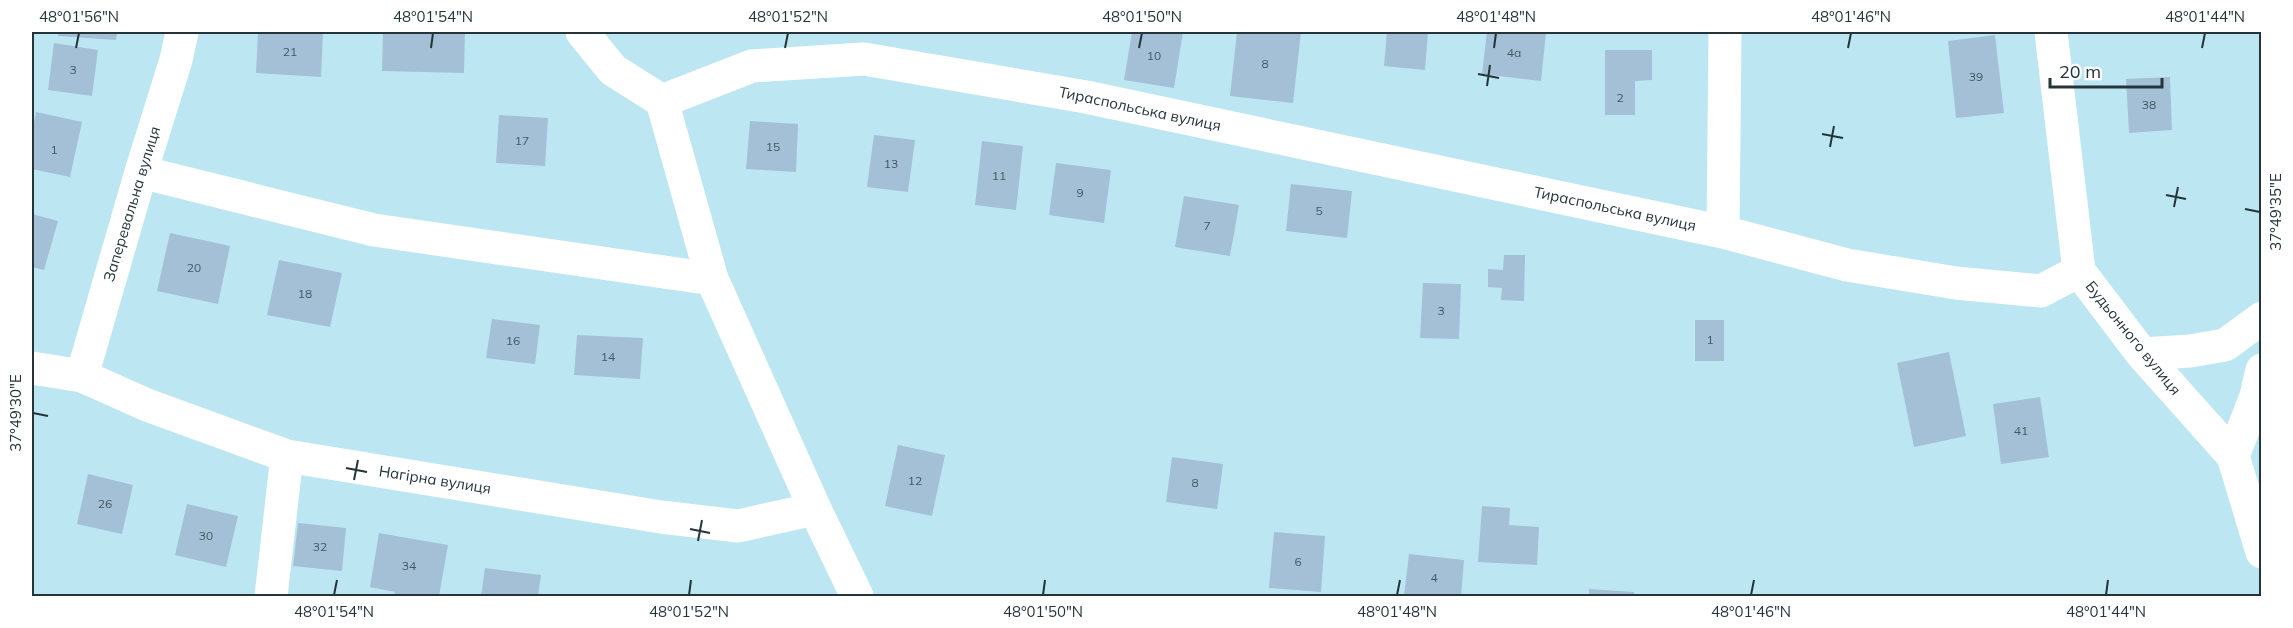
<svg xmlns="http://www.w3.org/2000/svg" width="2293" height="628" font-family="Mulish,sans-serif">
<style>
.building{fill:#a3c0d7}
.lines{fill:none;stroke-linecap:round;stroke-linejoin:round}
.minor{stroke:#fff;stroke-width:33}
.ticks{fill:none;stroke:#243439;stroke-width:2}
.labels{text-anchor:middle;stroke-width:4.5;stroke-linejoin:round;paint-order:stroke}
.number-label{font-size:12px;fill:#445760}
.street-label{font-size:15px;fill:#243439;stroke:#fff}
.neatline{fill:none;stroke:#243439;stroke-width:2}
.ticks-label{font-size:15px;text-anchor:middle;fill:#243439}
</style>
<rect width="100%" height="100%" fill="#bde6f3"/>
<!-- building -->
<path class="building" d="M59,32H117L116,40L58,36Z
M258,32H323L321,77L256,73Z
M383,32H465L464,73L382,71Z
M1132,32H1183L1174,88L1124,80Z
M1237,32H1301L1293,103L1230,96Z
M1387,32H1428L1425,70L1384,66Z
M1487,32H1546L1541,81L1482,74Z
M1995,35L2004,113L1956,118L1948,41Z
M54,43L98,50L92,96L48,90Z
M1605,50H1652V80L1635,81V115H1605Z
M2170,77L2172,130L2129,133L2126,79Z
M36,112L82,122L70,177L32,169V132Z
M499,115L548,118L545,166L496,163Z
M750,121L798,124L796,172L746,169Z
M874,135L915,140L908,192L867,187Z
M982,141L1023,146L1016,210L975,205Z
M1056,163L1111,170L1104,223L1049,215Z
M1291,184L1352,191L1347,238L1286,231Z
M1184,196L1239,205L1230,256L1175,247Z
M32,214L58,221L44,270L32,267Z
M170,233L230,246L218,304L157,291Z
M1504,255H1525L1524,301L1501,300L1502,288L1488,287V269L1503,270Z
M279,260L342,273L330,327L267,315Z
M1423,283L1461,284L1459,339L1420,338Z
M492,319L540,325L535,364L486,358Z
M1695,320H1724V361H1695Z
M577,335L643,338L640,379L574,375Z
M1949,352L1966,436L1914,447L1897,363Z
M2040,397L2049,457L2001,464L1993,404Z
M898,445L945,455L932,516L885,506Z
M1172,457L1223,464L1217,509L1166,502Z
M88,474L133,485L122,534L77,524Z
M187,504L238,516L226,567L175,555Z
M1482,506L1510,508L1509,525L1539,527L1537,565L1478,562Z
M298,523L346,528L342,571L293,566Z
M1274,532L1325,536L1321,592L1269,588Z
M379,533L448,545L439,596H394L395,592L370,587Z
M1409,554L1464,560L1461,596H1404Z
M485,568L541,575L538,596H481Z
M1589,589L1634,592V596H1589Z"/>
<g class="lines">
<!-- minor -->
<path class="minor" d="M582,32L613,70L662,101L752,66L864,59L1086,97L1723,232L1847,265L1956,283L2041,291L2079,271
M2051,32L2079,271L2142,354L2233,456L2262,552
M662,101L712,279L815,509L857,596
M141,172L374,230L712,279
M1723,232L1725,32
M2142,354L2190,351L2225,345L2262,318
M32,368L82,376L147,405L287,456L661,517L738,526L815,509
M82,376L141,172L176,60L182,32
M2233,456L2256,396L2262,370
M271,596L287,456"/>
</g>
<!-- ticks -->
<path class="ticks" d="M76,48L79,33M431,48L433,33M785,48L788,33M1139,48L1142,33M1494,48L1496,33M1848,48L1851,33M2202,48L2205,33M1478,74L1499,78M1487,86L1490,65M1822,134L1843,138M1830,147L1834,126M2166,195L2186,199M2174,207L2178,187M2245,209L2260,212M33,413L48,416M346,468L367,472M354,480L358,460M690,529L710,533M698,541L702,520M334,595L337,580M689,595L691,580M1043,595L1045,580M1397,595L1400,580M1751,595L1754,580M2106,595L2108,580"/>
<g class="labels">
<!-- number labels -->
<g class="number-label">
<text x="290" y="56">21</text>
<text x="1514" y="57">4а</text>
<text x="1154" y="60">10</text>
<text x="1265" y="68">8</text>
<text x="73" y="74">3</text>
<text x="1976" y="81">39</text>
<text x="1620" y="102">2</text>
<text x="2149" y="109">38</text>
<text x="522" y="145">17</text>
<text x="773" y="151">15</text>
<text x="54" y="154">1</text>
<text x="891" y="168">13</text>
<text x="999" y="180">11</text>
<text x="1080" y="197">9</text>
<text x="1319" y="215">5</text>
<text x="1207" y="230">7</text>
<text x="194" y="272">20</text>
<text x="305" y="298">18</text>
<text x="1441" y="315">3</text>
<text x="1710" y="344">1</text>
<text x="513" y="345">16</text>
<text x="608" y="361">14</text>
<text x="2021" y="435">41</text>
<text x="915" y="485">12</text>
<text x="1195" y="487">8</text>
<text x="105" y="508">26</text>
<text x="206" y="540">30</text>
<text x="320" y="551">32</text>
<text x="1298" y="566">6</text>
<text x="409" y="570">34</text>
<text x="1434" y="582">4</text>
</g>
<!-- street labels -->
<g class="street-label">
<text transform="translate(1140 109) rotate(12)" y="5">Тираспольська вулиця</text>
<text transform="translate(132 204) rotate(-73)" y="5">Заперевальна вулиця</text>
<text transform="translate(1615 209) rotate(12)" y="5">Тираспольська вулиця</text>
<text transform="translate(2133 338) rotate(51)" y="5">Будьонного вулиця</text>
<text transform="translate(435 480) rotate(9)" y="5">Нагірна вулиця</text>
</g>
</g>
<!-- border -->
<rect width="2293" height="628" fill="none" stroke="#ffffff" stroke-width="66"/>
<!-- scale -->
<path d="M2050 78v9h112v-9" fill="none" stroke="#243439" stroke-width="3"/>
<text x="2059" y="78" font-size="18" fill="#243439" stroke="#ffffff" stroke-width="4.5" paint-order="stroke">20 m</text>
<rect x="33" y="33" width="2227" height="562" class="neatline"/>
<g class="ticks-label">
<text x="79" y="22">48°01'56"N</text>
<text x="433" y="22">48°01'54"N</text>
<text x="788" y="22">48°01'52"N</text>
<text x="1142" y="22">48°01'50"N</text>
<text x="1496" y="22">48°01'48"N</text>
<text x="1851" y="22">48°01'46"N</text>
<text x="2205" y="22">48°01'44"N</text>
<text transform="translate(2276 212) rotate(-90)" y="5">37°49'35"E</text>
<text transform="translate(16 413) rotate(-90)" y="5">37°49'30"E</text>
<text x="334" y="617">48°01'54"N</text>
<text x="689" y="617">48°01'52"N</text>
<text x="1043" y="617">48°01'50"N</text>
<text x="1397" y="617">48°01'48"N</text>
<text x="1751" y="617">48°01'46"N</text>
<text x="2106" y="617">48°01'44"N</text>
</g>
</svg>
